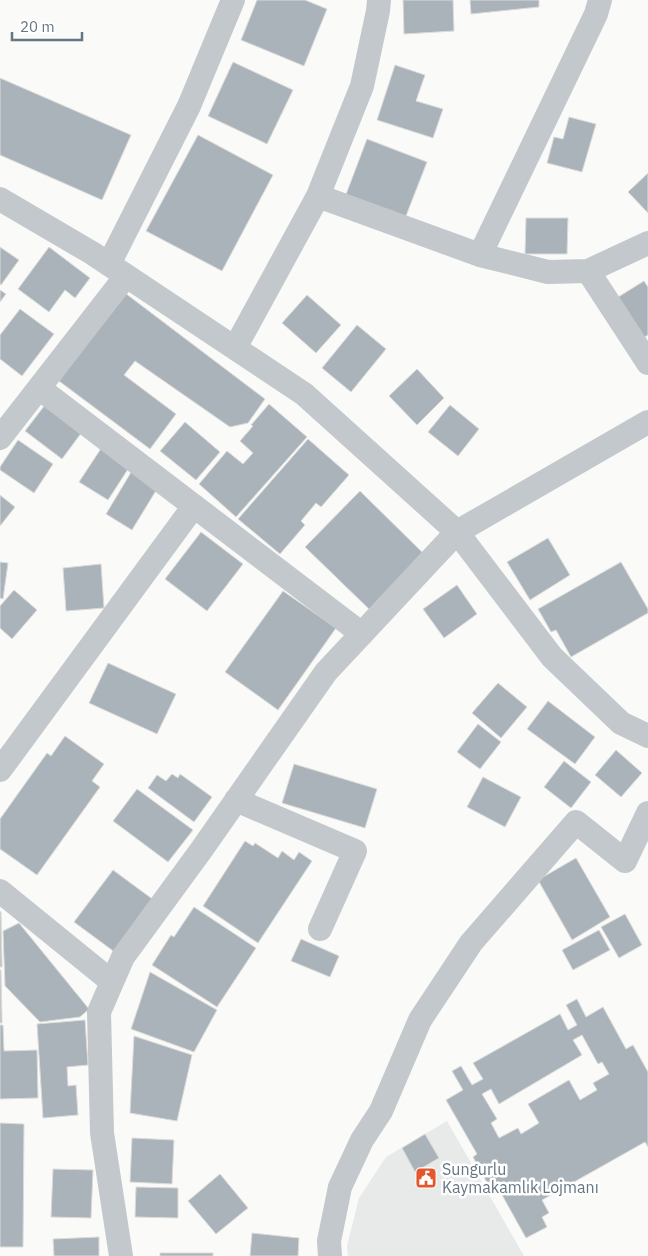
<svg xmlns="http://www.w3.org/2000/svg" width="648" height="1256" font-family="'IBM Plex Sans',sans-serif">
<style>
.built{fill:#e8e9e9}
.building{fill:#aab3b9;stroke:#dcdcda;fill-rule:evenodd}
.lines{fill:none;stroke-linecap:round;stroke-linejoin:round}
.minor{stroke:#c3c8cc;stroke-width:24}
.labels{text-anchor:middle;stroke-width:5;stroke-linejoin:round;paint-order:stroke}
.poi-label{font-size:16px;fill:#657683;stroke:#fff;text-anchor:start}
</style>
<rect width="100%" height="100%" fill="#fafaf8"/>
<!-- built -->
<path class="built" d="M447,1121L524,1256H348L347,1246L359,1198L386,1157Z"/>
<!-- building -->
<path class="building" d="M257,0H305L327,9L304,66L241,40Z
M403,0H453L454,31L404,34Z
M470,0H539V7L471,14Z
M233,62L293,90L267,144L208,116Z
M395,65L425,75L416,101L443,109L433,138L377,120Z
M0,78L131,135L102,200L0,155Z
M569,117L596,124L582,172L547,163L554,137L563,139Z
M198,135L273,175L222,271L146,231Z
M367,139L427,162L404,221L345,197Z
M648,173V213L628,192Z
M526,218H568L567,254H525Z
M0,247L19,260L1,285L0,284Z
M49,247L90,278L75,298L65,290L49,312L18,289Z
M644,281L648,287V335L641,339L615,299Z
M0,290L6,294L0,302Z
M125,293L265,399L248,423L230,427L135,361L124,375L176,414L150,449L59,381Z
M307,295L341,325L316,353L282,323Z
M20,309L54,334L22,376L0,359V335Z
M357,325L386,349L351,392L322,368Z
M417,369L444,398L417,425L389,396Z
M269,404L307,437L236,517L199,484L227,451L243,464L253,453L240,441L253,426L251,425Z
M45,405L82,432L62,459L25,431Z
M450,405L479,429L458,456L428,432Z
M185,422L220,452L196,480L160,451Z
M308,439L349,475L321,507L316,503L301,521L305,525L280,554L238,519Z
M18,440L53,464L34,493L0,470V467Z
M104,444L132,463L108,500L79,482Z
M133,469L160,484L132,530L106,514Z
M360,491L425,555L370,610L305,547Z
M0,495L15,507L0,526Z
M201,532L243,564L207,611L165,579Z
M548,538L570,575L530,600L507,562Z
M0,562L8,563L3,599L0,598Z
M621,562L648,609V613L571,657L556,630L551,632L538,609Z
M101,564L104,608L66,611L63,568Z
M457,585L477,614L444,638L423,609Z
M14,590L37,610L12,639L0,628V606Z
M283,591L336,628L278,710L225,672Z
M108,663L176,694L157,734L89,703Z
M498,683L527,707L501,738L472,713Z
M548,701L595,737L575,764L527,729Z
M478,724L501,742L480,769L457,752Z
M65,736L104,764L92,781L100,787L37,875L0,849V819L47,753L51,756Z
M616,750L642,773L621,797L595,775Z
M564,761L591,782L571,808L544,787Z
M294,764L377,789L365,828L282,803Z
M172,774L178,778L180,774L212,797L194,822L148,788L157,775L166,781Z
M483,777L521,797L505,827L467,807Z
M137,789L193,830L168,862L113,821Z
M245,841L253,846L255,843L278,858L282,851L294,860L299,852L312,861L258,943L203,906Z
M576,858L610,917L572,940L538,880Z
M113,870L159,904L120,956L74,922Z
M194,907L256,948L217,1007L152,965L171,935L174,937Z
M0,911L1,912L2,967H0Z
M625,914L642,945L619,958L601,927Z
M19,923L89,1009L80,1017L40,1022L5,986L3,931Z
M599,930L610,950L573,970L562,950Z
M301,939L339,956L330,977L291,961Z
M0,970H1L2,1023H0Z
M150,972L217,1010L194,1052L131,1029Z
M577,999L586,1017L603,1007L626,1049L633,1045L648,1072V1147L645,1142L542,1200L549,1213L542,1217L547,1227L526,1238L497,1186L491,1190L473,1157L477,1154L446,1100L463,1090L452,1071L461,1066L472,1085L483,1079L473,1063L560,1014L568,1030L577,1025L566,1005ZM582,1035L598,1064L602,1062L609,1074L593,1083L597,1090L580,1100L569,1080L528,1104L539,1123L521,1134L518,1128L499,1138L491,1123L497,1119L482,1094L491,1089L499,1104L582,1055L573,1040Z
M85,1020L88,1065L67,1067L68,1086L76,1085L78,1115L43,1118L37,1024Z
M0,1025H3L4,1051L37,1050L38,1098L0,1099Z
M134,1036L192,1055L177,1121L130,1113Z
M0,1123L24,1124L23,1247H0Z
M425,1134L439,1158L415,1172L402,1148Z
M132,1138L174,1140L172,1184L130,1182Z
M53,1169L93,1170L91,1218L51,1217Z
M220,1174L248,1208L216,1234L188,1201Z
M136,1187L178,1188V1218L135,1217Z
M252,1233L299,1238L298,1256H250Z
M99,1237V1256H54L53,1239Z
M160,1253H213V1256H160Z"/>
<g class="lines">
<!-- minor -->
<path class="minor" d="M318,196L480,255L548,272L588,271L648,243
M0,199L92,253L304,394L457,532L552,657L621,723L648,736
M480,255L596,14L600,0
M109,264L189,106L233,0
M588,271L648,363
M235,348L318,196L362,86L378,11L379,0
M39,388L362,634
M0,438L126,276
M0,770L194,506
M236,800L355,851L320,929
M0,891L112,982
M121,1256L102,1133L99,1012L123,957L202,849L326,672L457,532L648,422
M330,1256L329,1241L340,1187L362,1140L381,1111L420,1020L471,943L576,822L625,861L648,813"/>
</g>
<!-- icons -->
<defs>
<g id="civic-square" transform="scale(1.125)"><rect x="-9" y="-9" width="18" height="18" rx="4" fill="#e4572e" stroke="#fff"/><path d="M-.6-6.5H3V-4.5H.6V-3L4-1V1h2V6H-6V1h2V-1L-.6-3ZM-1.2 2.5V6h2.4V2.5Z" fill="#fff"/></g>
</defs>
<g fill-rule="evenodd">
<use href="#civic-square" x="426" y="1178"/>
</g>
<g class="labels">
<!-- poi labels -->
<g class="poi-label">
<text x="442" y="1175">Sungurlu<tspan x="442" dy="18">Kaymakamlık Lojmanı</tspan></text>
</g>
</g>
<!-- scale -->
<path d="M12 32v8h70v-8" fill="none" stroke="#657683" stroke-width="2.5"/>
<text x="20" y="32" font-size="15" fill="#657683" stroke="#ffffff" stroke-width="4" paint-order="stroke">20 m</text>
</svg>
